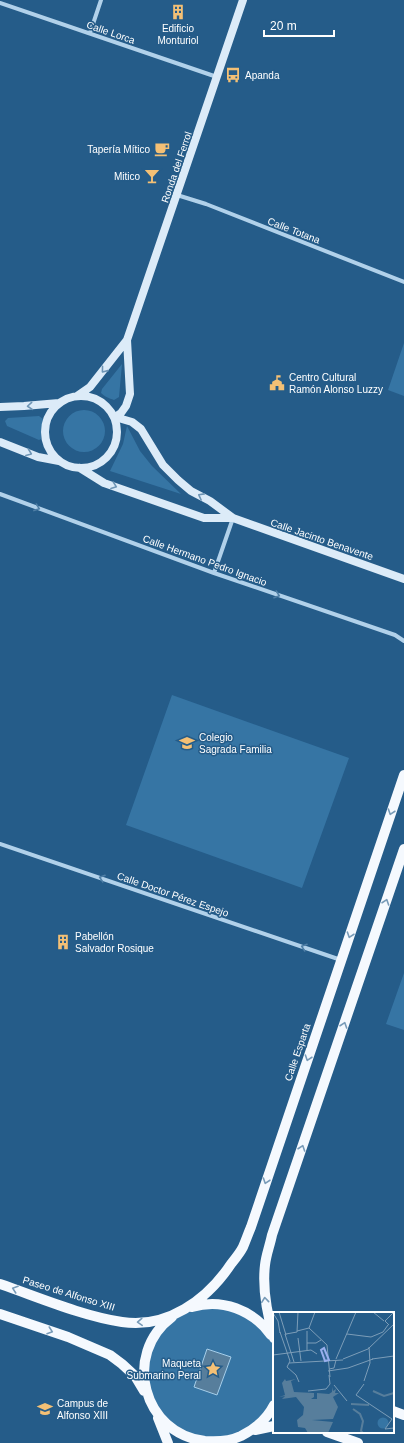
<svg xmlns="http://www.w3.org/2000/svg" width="404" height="1443" font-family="Helvetica,sans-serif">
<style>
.green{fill:#3675a4}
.water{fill:#577e9c;stroke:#a5ceea}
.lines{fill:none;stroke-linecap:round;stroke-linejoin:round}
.street{stroke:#b1d1ea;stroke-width:4}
.secondary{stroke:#dcebf8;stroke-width:8}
.primary{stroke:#f5f9fe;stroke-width:10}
.oneway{stroke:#6e95b5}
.oneway2{stroke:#4f7fa6}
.oneway3{stroke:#789bb8}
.labels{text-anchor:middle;stroke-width:3;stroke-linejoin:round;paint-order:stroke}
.poi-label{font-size:10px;fill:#fff;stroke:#255c89;text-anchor:start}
.street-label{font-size:10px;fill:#fff;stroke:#255c89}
.inset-river{fill:none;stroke:#577e9c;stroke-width:2}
.inset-road{fill:none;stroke:#7c9db8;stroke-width:1}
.view{fill:#99afed;fill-opacity:0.15;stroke:#99afed;stroke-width:2}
.inset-edge{fill:none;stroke:#fff;stroke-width:2}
</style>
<rect width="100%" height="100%" fill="#255c89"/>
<!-- green -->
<path class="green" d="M404,343V396L388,390Z
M122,364L119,397L114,400C109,398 105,397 101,393L102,389Z
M63 431a21 21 0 1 1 42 0a21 21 0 1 1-42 0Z
M39,416L43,419L41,439L39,440L7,426L5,421L8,418Z
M127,426L140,451L152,466L181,494L110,471L123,444Z
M172,695L349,758L302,888L126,825Z
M404,973V1030L386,1024Z
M231,1306L270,1333L274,1340V1405L251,1431L201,1441L159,1415L144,1371L157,1332L190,1308Z"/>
<!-- water -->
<path class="water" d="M207,1349L231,1357L217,1395L194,1387Z"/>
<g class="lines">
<!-- street -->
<path class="street" d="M0,3L217,77
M90,33L101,0
M177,195L206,204L404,282
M0,494L214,573L395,635L404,641
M214,573L233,518
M0,844L341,960"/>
<!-- secondary -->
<path class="secondary" d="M45 432a36 36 0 1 1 72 0a36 36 0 1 1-72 0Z
M77,396L90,387L127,340L243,0
M0,407L24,406L59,403
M115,417L132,422L141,429L163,465L178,480L191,491L210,501L233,518L404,579
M115,417L121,413L126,406L130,394L127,340
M0,442L38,457L59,461
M80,468L104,483L204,518H233"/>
<!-- primary -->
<path class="primary" d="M0,1284C38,1297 82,1316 122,1322C167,1329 207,1300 231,1264C235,1259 240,1253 243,1247C246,1240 248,1234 251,1227L404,775
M192,1307C222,1298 253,1310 271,1335
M0,1314L68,1337L110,1355L122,1364L135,1376L144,1391
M172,1317C122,1354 143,1434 205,1441C217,1442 230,1441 241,1436C255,1429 267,1419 274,1405
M274,1338C267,1314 262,1290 265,1265C266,1255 270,1245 272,1235L404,849
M393,1411L404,1415
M158,1418L168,1443
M255,1430L274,1426
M327,1432L358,1443"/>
</g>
<!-- one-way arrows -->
<defs><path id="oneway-chevron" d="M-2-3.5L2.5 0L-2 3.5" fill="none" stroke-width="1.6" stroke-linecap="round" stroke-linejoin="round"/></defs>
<g class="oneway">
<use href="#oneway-chevron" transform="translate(104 370) rotate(129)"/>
<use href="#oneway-chevron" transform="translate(30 406) rotate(175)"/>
<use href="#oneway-chevron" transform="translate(29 453) rotate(21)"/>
<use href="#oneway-chevron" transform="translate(114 486) rotate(20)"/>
<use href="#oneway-chevron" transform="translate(201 496) rotate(-152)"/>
</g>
<g class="oneway2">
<use href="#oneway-chevron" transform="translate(37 508) rotate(20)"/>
<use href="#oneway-chevron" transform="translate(277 595) rotate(19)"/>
<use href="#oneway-chevron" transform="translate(102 878) rotate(-161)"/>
<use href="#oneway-chevron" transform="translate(304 947) rotate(-161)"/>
</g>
<g class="oneway3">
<use href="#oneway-chevron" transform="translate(391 812) rotate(109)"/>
<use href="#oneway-chevron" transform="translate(386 902) rotate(-71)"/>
<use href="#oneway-chevron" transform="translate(350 935) rotate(109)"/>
<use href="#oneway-chevron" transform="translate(344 1025) rotate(-71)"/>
<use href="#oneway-chevron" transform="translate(308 1058) rotate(109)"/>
<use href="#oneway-chevron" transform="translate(302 1148) rotate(-71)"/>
<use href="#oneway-chevron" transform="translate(266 1181) rotate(109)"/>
<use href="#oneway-chevron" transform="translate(15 1289) rotate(-161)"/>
<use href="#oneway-chevron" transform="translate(265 1300) rotate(-96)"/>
<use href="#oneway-chevron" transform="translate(140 1322) rotate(177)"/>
<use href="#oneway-chevron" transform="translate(50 1331) rotate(19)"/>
</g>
<!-- icons -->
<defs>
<g id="building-bare" transform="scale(1.2)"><path d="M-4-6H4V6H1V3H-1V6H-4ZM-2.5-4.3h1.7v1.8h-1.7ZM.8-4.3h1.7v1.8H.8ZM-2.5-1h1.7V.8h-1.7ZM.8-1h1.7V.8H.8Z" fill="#f4c075" stroke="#255c89" stroke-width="2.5" paint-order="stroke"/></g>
<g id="bus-bare" transform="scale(1.2)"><path d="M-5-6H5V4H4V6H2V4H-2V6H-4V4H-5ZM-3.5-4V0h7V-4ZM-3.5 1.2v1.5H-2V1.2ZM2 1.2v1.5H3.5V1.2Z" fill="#f4c075" stroke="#255c89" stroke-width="2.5" paint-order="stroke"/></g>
<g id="cafe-bare" transform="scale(1.2)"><path d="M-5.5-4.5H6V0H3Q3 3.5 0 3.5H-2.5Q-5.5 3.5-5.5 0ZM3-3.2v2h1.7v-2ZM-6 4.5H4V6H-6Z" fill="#f4c075" stroke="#255c89" stroke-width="2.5" paint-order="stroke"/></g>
<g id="bar-bare" transform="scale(1.2)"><path d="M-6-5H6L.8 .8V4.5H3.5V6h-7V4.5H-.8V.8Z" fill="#f4c075" stroke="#255c89" stroke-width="2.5" paint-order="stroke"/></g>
<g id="civic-bare" transform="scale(1.2)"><path d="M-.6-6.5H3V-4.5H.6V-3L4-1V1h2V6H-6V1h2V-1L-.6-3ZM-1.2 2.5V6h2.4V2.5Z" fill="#f4c075" stroke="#255c89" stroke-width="2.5" paint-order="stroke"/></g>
<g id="school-bare" transform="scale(1.2)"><path d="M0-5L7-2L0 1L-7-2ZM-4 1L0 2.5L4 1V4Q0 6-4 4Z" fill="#f4c075" stroke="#255c89" stroke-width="2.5" paint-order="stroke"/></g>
<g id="sight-bare" transform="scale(1.2)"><path d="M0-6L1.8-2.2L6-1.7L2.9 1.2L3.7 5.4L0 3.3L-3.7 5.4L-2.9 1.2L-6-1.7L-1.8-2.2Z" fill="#f4c075" stroke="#255c89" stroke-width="2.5" paint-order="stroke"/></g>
<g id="university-bare" transform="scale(1.2)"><path d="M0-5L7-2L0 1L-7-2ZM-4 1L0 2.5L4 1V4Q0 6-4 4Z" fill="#f4c075" stroke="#255c89" stroke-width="2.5" paint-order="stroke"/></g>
</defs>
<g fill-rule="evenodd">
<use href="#building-bare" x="178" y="12"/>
<use href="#bus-bare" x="233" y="75"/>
<use href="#cafe-bare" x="162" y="149"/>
<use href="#bar-bare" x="152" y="176"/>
<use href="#civic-bare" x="277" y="383"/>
<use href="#school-bare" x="187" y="743"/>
<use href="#building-bare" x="63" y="942"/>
<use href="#sight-bare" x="213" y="1369"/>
<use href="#university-bare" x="45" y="1409"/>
</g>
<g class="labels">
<!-- poi labels -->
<g class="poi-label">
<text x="178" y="32" text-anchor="middle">Edificio<tspan x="178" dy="12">Monturiol</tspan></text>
<text x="245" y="79">Apanda</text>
<text x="150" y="153" text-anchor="end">Tapería Mítico</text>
<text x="140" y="180" text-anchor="end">Mitico</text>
<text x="289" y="381">Centro Cultural<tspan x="289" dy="12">Ramón Alonso Luzzy</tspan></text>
<text x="199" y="741">Colegio<tspan x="199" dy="12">Sagrada Familia</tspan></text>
<text x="75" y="940">Pabellón<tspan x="75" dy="12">Salvador Rosique</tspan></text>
<text x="201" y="1367" text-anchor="end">Maqueta<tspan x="201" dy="12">Submarino Peral</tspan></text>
<text x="57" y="1407">Campus de<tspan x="57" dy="12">Alfonso XIII</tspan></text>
</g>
<!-- street labels -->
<g class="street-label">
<text transform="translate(111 32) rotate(19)" y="4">Calle Lorca</text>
<text transform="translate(176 167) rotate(-71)" y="4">Ronda del Ferrol</text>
<text transform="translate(294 230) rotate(21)" y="4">Calle Totana</text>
<text transform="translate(322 539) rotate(19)" y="4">Calle Jacinto Benavente</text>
<text transform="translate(205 560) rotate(20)" y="4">Calle Hermano Pedro Ignacio</text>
<text transform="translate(173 894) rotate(19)" y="4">Calle Doctor Pérez Espejo</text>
<text transform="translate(297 1052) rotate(-71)" y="4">Calle Esparta</text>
<text transform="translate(69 1293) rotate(17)" y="4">Paseo de Alfonso XIII</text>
</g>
</g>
<!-- overview -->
<g transform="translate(273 1312)">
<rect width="121" height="121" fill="#255c89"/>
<path d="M104.5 111a5.5 5.5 0 1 1 11 0a5.5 5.5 0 1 1-11 0Z" fill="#3675a4"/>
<path d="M12,67L13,69L23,67L18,69L21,80L41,81V85L38,87H44V81L56,82L59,80V75L60,79L63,77L62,81H66L60,85L65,95L60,107L39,108L60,110L55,121H35L32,116L25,115L24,108L30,103L31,95L23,85L9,87L12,84L6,85L12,83L9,71Z" fill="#577e9c"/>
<path class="inset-river" d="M100,79L111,84L121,81M78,92L96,93M80,97L87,102L90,109L88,119L90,121"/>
<path class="inset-road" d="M6,0L13,23M100,0L111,9M0,1L5,9L7,21M116,13L112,9L121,0M36,16L42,0M24,19L36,16L54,33L57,65M7,20L17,49L14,55L23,63L26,70M12,22L21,50M13,22L24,20L25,0M74,22L98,25L110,20L115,13M25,26L28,49M34,31H43L48,28M34,38V19M0,43L38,38L44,42M63,47L83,0M70,47L95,37L121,12M99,47L121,44M16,51L70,48M56,57L61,56L63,48M55,59L75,56L100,47M91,69L97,51L96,35M61,73L74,89M35,79L53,77L57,72L56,63M83,83L119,107L112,117L121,116M83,83L91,72"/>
<path class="view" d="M51,36L56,48L52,49L48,38Z"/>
<rect width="121" height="121" class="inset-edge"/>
</g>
<!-- scale -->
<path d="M264 30v6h70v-6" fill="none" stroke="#ffffff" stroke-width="2"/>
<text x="270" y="30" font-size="12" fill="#ffffff" stroke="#255c89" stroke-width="3" paint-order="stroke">20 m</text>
</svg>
